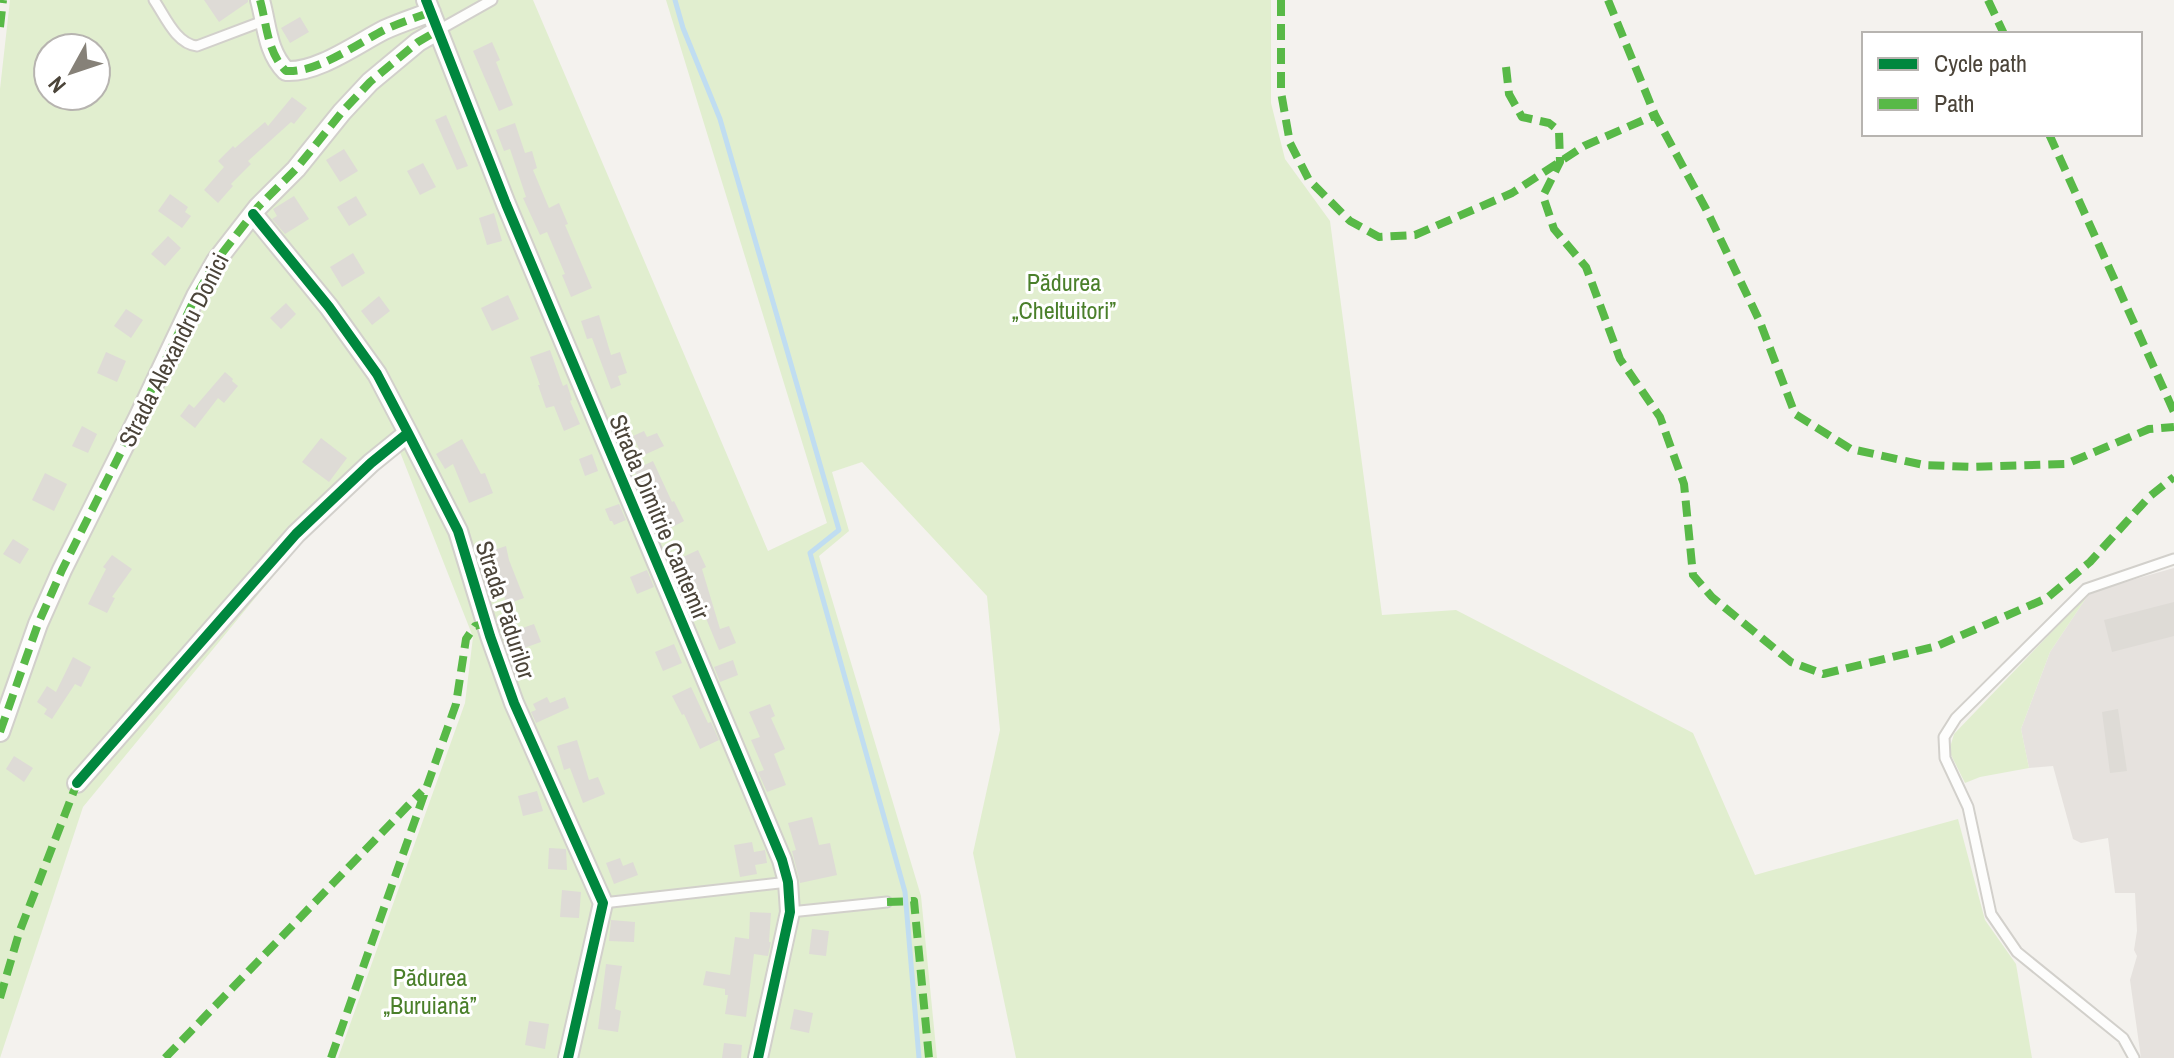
<svg xmlns="http://www.w3.org/2000/svg" width="2174" height="1058" font-family="'Archivo Narrow',sans-serif">
<style>
.industrial{fill:#e6e2de}
.green{fill:#e1eecf;fill-rule:evenodd}
.lines{fill:none;stroke-linecap:round;stroke-linejoin:round}
.stream{stroke:#c0ddf1;stroke-width:5}
.building{fill:#dedbd6}
.lane-casing{stroke:#d2d0cb;stroke-width:13}
.street-casing{stroke:#d2d0cb;stroke-width:22}
.lane{stroke:#fdfdfc;stroke-width:9}
.street{stroke:#fdfdfc;stroke-width:18}
.quiet{stroke:#58b947;stroke-width:8;stroke-dasharray:16 8;stroke-linecap:butt}
.cycleway-casing{stroke:#fff;stroke-width:15}
.cycleway{stroke:#00873e;stroke-width:10}
.labels{text-anchor:middle;stroke-width:6;stroke-linejoin:round;paint-order:stroke}
.park-label{font-size:24px;fill:#4a7f2a;stroke:#fff}
.street-label{font-size:24px;fill:#4b4439;stroke:#fff}
</style>
<rect width="100%" height="100%" fill="#f4f2ee"/>
<!-- industrial -->
<path class="industrial" d="M2174,568V1058H2141L2130,980L2137,956L2134,950L2137,931L2135,893H2115L2108,838L2081,843L2073,839L2053,766L2029,768L2021,729L2050,652L2090,592Z"/>
<!-- green -->
<path class="green" d="M10,0H533L768,551L827,523L666,0H1271V103L1285,159L1330,221L1382,615L1456,610L1693,733L1755,875L1958,819L1985,920L2016,964L2032,1058H1016L973,853L1000,730L987,596L862,462L832,472L849,531L819,556L921,896L937,1058H338L465,703L473,637L400,452L322,517L83,807L0,1058V89ZM48,48H96V96H48Z
M2090,592L2050,652L2021,729L2029,768L1980,777L1965,783L1949,751L1954,734Z"/>
<g class="lines">
<!-- stream -->
<path class="stream" d="M675,0L683,28L720,119L839,530L810,553L905,892L919,1058"/>
</g>
<!-- building -->
<path class="building" d="M204,0H248V2L219,22Z
M300,17L309,32L290,43L281,28Z
M492,42L500,60L496,62L513,105L499,111L473,51Z
M292,97L307,108L294,124L291,122L248,161L251,164L231,184L233,186L218,203L204,190L224,167L218,161L233,146L235,148L265,122L268,126Z
M446,115L468,166L457,170L435,120Z
M515,123L525,153L532,151L537,168L533,170L549,208L559,203L568,224L565,225L592,288L571,297L562,275L565,274L547,232L540,235L523,198L526,197L510,149L504,151L496,130Z
M344,149L358,171L340,182L326,160Z
M423,163L436,187L420,195L407,171Z
M170,194L188,207L185,212L191,216L182,228L158,211Z
M294,196L309,219L285,234L272,219L277,216L273,209Z
M356,196L367,215L349,226L337,207Z
M494,213L502,241L487,245L479,218Z
M168,236L181,248L165,266L151,254Z
M353,253L365,273L342,287L330,267Z
M508,295L519,319L492,331L481,308Z
M379,296L390,311L372,325L361,311Z
M286,303L296,314L281,329L270,318Z
M126,309L143,320L131,338L114,326Z
M599,315L611,355L620,352L627,373L618,376L621,385L611,389L592,338L587,339L581,321Z
M550,350L563,386L567,384L572,400L570,401L580,424L564,431L554,406L546,408L538,385H540L530,357Z
M106,352L126,361L117,382L97,373Z
M225,372L233,379L232,381L238,386L224,403L218,398L195,428L180,416L189,404L194,408Z
M82,426L97,434L88,453L72,446Z
M644,431L647,437L657,433L664,446L642,456L633,436Z
M321,438L347,458L329,482L302,462Z
M462,439L481,474L485,473L493,493L469,503L453,464L445,469L436,454Z
M592,454L598,471L585,476L579,459Z
M653,461L672,502L674,501L684,521L665,531L654,510L649,512L642,496L645,495L634,470Z
M45,473L67,484L54,511L32,500Z
M619,504L626,520L614,525L612,521H610L605,509Z
M13,539L29,549L20,564L3,554Z
M506,546L509,560L524,598L507,604L499,582L501,581L491,551Z
M698,550L706,567L702,569L720,629L729,626L736,643L719,650L703,611L696,613L690,595L699,592L683,557Z
M112,555L132,569L112,597L115,598L107,613L88,604L106,569L103,567Z
M647,570L654,587L637,594L630,577Z
M2174,602V636L2112,652L2104,620Z
M534,624L541,642L524,648L517,630Z
M674,644L682,663L663,671L655,652Z
M73,657L91,667L81,687L75,684L52,719L44,714L47,709L37,702L47,686L56,692Z
M733,660L738,675L720,682L714,667Z
M691,687L708,723L711,722L719,740L700,749L684,714L682,715L672,696Z
M547,697L550,703L565,697L569,708L536,723L531,712L536,710L533,704Z
M770,704L775,716L771,718L785,749L774,754L786,785L767,792L758,772L764,770L751,740L760,737L749,712Z
M2118,709L2127,771L2110,773L2102,712Z
M577,740L589,780L598,777L605,794L583,803L570,768L564,770L557,746Z
M14,756L33,768L24,782L6,769Z
M537,791L543,811L523,816L518,796Z
M812,817L819,845L830,843L837,875L800,883L792,851L796,850L788,823Z
M752,842L754,852L765,850L767,863L755,865L757,874L740,877L734,845Z
M549,848L566,849L567,870L548,869Z
M620,858L623,866L633,862L638,875L614,884L606,863Z
M562,890L581,892L579,918L560,917Z
M750,912L771,913L769,942H771L768,956L754,954L746,1017L725,1014L728,995H725V989L703,985L706,971L730,975L735,937L749,939Z
M611,920L635,922L634,942L609,941Z
M812,929L829,931L826,956L809,954Z
M606,964L622,966L615,1009L621,1011L618,1032L598,1029Z
M794,1009L813,1013L809,1033L790,1029Z
M529,1021L549,1024L545,1049L525,1045Z
M724,1043L742,1045L741,1058H722Z"/>
<g class="lines">
<!-- lane casing -->
<g class="lane-casing">
<path id="lane" d="M154,0C165,16 176,44 197,46L266,20
M437,31L492,0
M603,903L788,882
M790,912L887,902
M2134,1058L2123,1038L2017,952L1991,914L1968,807L1945,758L1944,737L1956,718L2086,589L2174,559"/>
</g>
<!-- street casing -->
<g class="street-casing">
<path id="street" d="M260,0C267,25 267,52 286,71C317,73 355,45 384,30C399,23 415,18 431,12
M426,0L506,204L782,860L788,882L790,912L758,1058
M253,214L329,307L377,374L408,433L458,531L490,636L514,703L603,903L568,1058
M0,732L38,624L62,570L139,416L196,296L216,261L258,207L296,169L342,112L370,82L418,42L437,31
M77,783L296,534L371,463L408,433"/>
</g>
<!-- lane -->
<use href="#lane" class="lane"/>
<!-- street -->
<use href="#street" class="street"/>
<!-- quiet -->
<path class="quiet" d="M260,0C267,25 267,52 286,71C317,73 355,45 384,30C399,23 415,18 431,12
M1281,0V92L1290,143L1309,180L1350,221L1379,237L1415,235L1512,193L1584,146L1655,115
M1608,0L1655,115L1706,209L1760,322L1795,414L1851,449L1924,465L1972,467L2066,464L2149,429L2174,427
M1988,0L2004,34
M0,27L3,0
M1506,67L1509,94L1522,117L1549,123L1559,131L1560,162L1543,196L1554,229L1586,267L1620,359L1660,417L1684,484L1693,575L1712,597L1791,662L1823,674L1937,646L2047,598L2090,562L2149,497L2174,477
M2049,134L2174,412
M0,732L38,624L62,570L139,416L196,296L216,261L258,207L296,169L342,112L370,82L418,42L437,31
M887,902L914,901L929,1058
M0,998L19,933L77,783L82,778
M165,1058L422,791
M331,1058L456,704L466,639L475,626L486,623"/>
<!-- cycleway casing -->
<g class="cycleway-casing">
<path id="cycleway" d="M426,0L506,204L782,860L788,882L790,912L758,1058
M253,214L329,307L377,374L408,433L458,531L490,636L514,703L603,903L568,1058
M77,783L296,534L371,463L408,433"/>
</g>
<!-- cycleway -->
<use href="#cycleway" class="cycleway"/>
</g>
<g class="labels">
<!-- park labels -->
<g class="park-label">
<text x="1064" y="291">Pădurea<tspan x="1064" dy="28">„Cheltuitori”</tspan></text>
<text x="430" y="986">Pădurea<tspan x="430" dy="28">„Buruiană”</tspan></text>
</g>
<!-- street labels -->
<g class="street-label">
<text transform="translate(174 350) rotate(-63)" y="8">Strada Alexandru Donici</text>
<text transform="translate(659 517) rotate(67)" y="8">Strada Dimitrie Cantemir</text>
<text transform="translate(505 610) rotate(72)" y="8">Strada Pădurilor</text>
</g>
</g>
<!-- legend -->
<rect x="1862" y="32" width="280" height="104" fill="#ffffff" stroke="#b7b4b0" stroke-width="2"/>
<rect x="1878" y="58" width="40" height="12" fill="#00873e" stroke="#b7b4b0" stroke-width="2"/>
<text x="1934" y="72" font-size="24" fill="#4b4439">Cycle path</text>
<rect x="1878" y="98" width="40" height="12" fill="#58b947" stroke="#b7b4b0" stroke-width="2"/>
<text x="1934" y="112" font-size="24" fill="#4b4439">Path</text>
<!-- north arrow -->
<g transform="translate(72 72) rotate(230)"><circle r="38" fill="#ffffff" stroke="#b7b4b0" stroke-width="2"/>
<path d="M0-6L14 30L0 20L-14 30Z" fill="#868178"/>
<text y="-12" font-size="22" font-weight="bold" text-anchor="middle" fill="#4b4439">N</text>
</g>
</svg>
